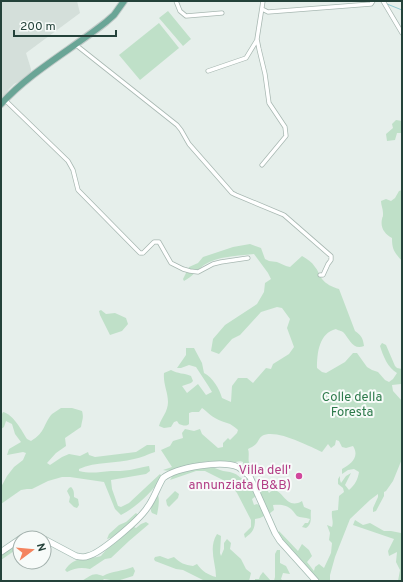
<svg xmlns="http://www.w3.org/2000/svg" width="403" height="582" font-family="Overpass,sans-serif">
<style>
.built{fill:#d4dfda}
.green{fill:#bfe0c8}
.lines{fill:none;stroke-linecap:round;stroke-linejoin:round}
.stream{stroke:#8ec9d4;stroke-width:1}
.minor-casing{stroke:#a8b8b2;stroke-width:5}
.secondary-casing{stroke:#a4bbb3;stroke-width:7}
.primary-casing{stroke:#c2cac8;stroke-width:8}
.minor{stroke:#fff;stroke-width:3.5}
.secondary{stroke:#fff;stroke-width:5.5}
.primary{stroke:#6aa596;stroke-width:6}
.hotel-dot{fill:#d1479c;stroke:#f7fbf9;stroke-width:1.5}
.labels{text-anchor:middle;stroke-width:4;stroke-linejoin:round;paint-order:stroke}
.park-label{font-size:13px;fill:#2d7a4b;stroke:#f7fbf9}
.hotel-label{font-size:13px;fill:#b23c85;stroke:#f7fbf9;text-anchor:end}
</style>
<rect width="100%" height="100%" fill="#e6efeb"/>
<!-- built -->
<path class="built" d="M1,1H77L80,13L26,53L31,69V71L29,77L14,84L9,89L1,101Z"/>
<!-- green -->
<path class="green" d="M168,11L191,39L183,46L159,18Z
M159,23L179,48L140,80L119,55Z
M396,120L402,121V133H397L395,140L387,141L386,134L393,128L392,124Z
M402,190V261C394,252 392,249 392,238C385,234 380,228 382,219C383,215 383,218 383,213C383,209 381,205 381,201L386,199L391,201L395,198L399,191Z
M250,244L261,248L265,259L269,261L277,262L286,266L290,267L302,256C307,259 312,262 315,267C318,270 319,275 322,279C326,284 332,287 339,289L355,331C361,335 363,338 364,346C353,351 349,338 343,332C342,331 337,330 336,329C319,333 317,353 317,368L322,372L326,373L345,362L353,353H357L367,367L372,370L378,372L385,380L389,382L393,379L397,373C388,368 383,356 380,346L382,343L386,345L395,366L397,368L402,369V381L401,384L392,385L393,391L402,401V459L393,481L386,491L384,492V496L376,511L373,512V508L378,497V494L370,500L350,519L335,557L330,575V581H319L280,539L277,533L279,531L298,551L302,544L309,550L312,556L307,562L314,571L315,567L319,564L324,568L331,553L332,543L329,540L330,533L327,525L332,527C334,521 331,518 332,511L338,510L339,496L344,492L343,488L338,484V479L340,476V480L341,483L346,476L351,473L345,485L349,490C355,485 358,479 359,472L354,469L348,470L342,474V469C351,464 360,457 353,446L346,448L342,447L339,441L336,440L335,445L331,448L328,444L322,452C309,446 275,428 262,436C259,438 258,442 256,444C254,446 250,448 248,449C250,455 247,459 250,465L249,469H246L243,466V462C239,460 236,463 231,463C222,462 212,461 203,462C193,464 173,473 163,470L172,467L161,450L170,446L173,441L183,438L182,433L185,429L194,431L200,429L202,434L218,448L223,447V443L228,438L230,440L237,433L238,430C236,428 233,426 230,424C225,422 220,421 215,418C209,415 207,411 202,408L199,412H192L189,413V424C186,427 182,425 179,424L177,421L174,422L171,427L164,428L159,426C161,418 168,412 168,402C168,392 163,384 164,373L171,370C178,374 184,373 191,376L193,381L191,383L182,386L187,393L198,384L206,395L212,392C207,383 201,375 196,367L189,365L181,368H177L186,355V348H194L202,363L204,373C213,378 219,388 222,398L231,402L232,386L238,378H247L253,383L266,368L271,369L273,364L289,354L294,347L287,328L290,319L282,308L277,307L261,312L240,335L232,339L219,354L211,351L213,339L225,325L257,304L264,292L265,283L271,279L268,273L254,254C237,256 218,256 204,265C197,270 192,277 184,281L183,279L189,267L198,263L203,257L233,247Z
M101,310L106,314L115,313L126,318L128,324L122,331L110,335L100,315L99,311Z
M61,408H72L82,411C84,418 82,420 81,427L65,438L66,446L56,453L47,463L50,465L62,457L69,454L80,456L88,452L89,455L95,457L136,452L147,445H155V452C148,454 141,458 134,459C116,464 96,461 79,469V471C91,474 99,472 111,471C117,471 124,471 130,470C137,469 141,467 149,466L150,471L146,474L111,480L112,489L118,506L121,507L129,503L160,474L162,477C153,491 137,507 121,515L115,509L104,482L70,477H62L48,481L32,489H27L21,490L1,504V487L7,476L14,467L23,460L26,453L23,452L7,455L9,449L21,442L15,434L12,424L6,421L4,427L1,429V416L3,412C13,414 22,431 27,439L31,441C46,432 43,424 52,414C55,412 58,410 61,408Z
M208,466C213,467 215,468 220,470C224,472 229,471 233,473C240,475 239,480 247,478L252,482L256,496L252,499L254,505L257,504C262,507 264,510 264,516L260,518L255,519C255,529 253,532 245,538L244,534L251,527V520L237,493L229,483L205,471H196L170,480L173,475L195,468Z
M260,484L265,486L269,493C282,482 284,512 302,501L304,507L311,510C310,517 313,523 306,528L302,527L305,523H308L310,519C305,517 300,518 297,516C295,514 294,512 292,510C288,505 280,504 273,505L274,510L269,514L259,491L258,485Z
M71,487C74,490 74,492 74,497L78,499L79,505L77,508L74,507L69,502L70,497L67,491L69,488Z
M175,491L179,494L178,498L169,507L167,505L166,500Z
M158,495C160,501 158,509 157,515L152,513L151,511C151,506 154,499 158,495Z
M136,513L138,515C130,523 117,537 107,539L109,534L119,525L126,522Z
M355,520L363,525L370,523L384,531H391L401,533L402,530V581H398L400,570L396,562L397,552L389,556L388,551L394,539L353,525Z
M146,522L149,524L129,541L111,558L105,559L90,569C81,567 75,568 67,572L65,570C75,555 87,560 101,556C106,549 114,544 121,538C125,534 129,530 134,527L136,528L141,524Z
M217,534L221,536L220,553L221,556L224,549V543L227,539L231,543L230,549L241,559L246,569L251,573L249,581H205L183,570L176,569L155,561L154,559L155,557L160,556L168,559L174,557C180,563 185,565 193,566L197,564C202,571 208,575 216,577C216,563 208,548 217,534Z
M15,545H19L17,549L1,560V555Z
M277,550H280V563L286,566L290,574L283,573L281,579L283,581H274L275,577V554Z
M133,567L135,571L133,576L117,581L104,579L102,581H82C91,576 92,572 103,576C112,571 123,571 133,567Z
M263,572L271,581H255V579H259L260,576Z"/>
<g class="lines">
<!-- stream -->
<path class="stream" d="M387,4L402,10"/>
<!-- minor casing -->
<g class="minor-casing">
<path id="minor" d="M176,1L180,11L186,16L222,13
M383,1L402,33
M262,9L268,12L371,4L373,1
M76,45L177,125L181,130L189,144L232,193L236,195L284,215L331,256V260L328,264L323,275H320
M208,71L246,58L257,40
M5,100L68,161L73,170L78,190L140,253H143L154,242H159L171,263L183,269L190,271L198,272L213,264L221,262L248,258
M262,165L286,136L285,127L269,103L265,74L259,49L257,39L263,1"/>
</g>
<!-- secondary casing -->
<g class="secondary-casing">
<path id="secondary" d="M22,538C29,535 34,535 42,538
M44,539L76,556C80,557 84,558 88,556C101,553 139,520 147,508C154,499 157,488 163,478C177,467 222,460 238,467C243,470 246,473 250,477L275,533L280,541L316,581
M1,552L20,539"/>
</g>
<!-- primary casing -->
<g class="primary-casing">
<path id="primary" d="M1,104C30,72 72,49 106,22L114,15L124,1"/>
</g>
<!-- minor -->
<use href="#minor" class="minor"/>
<!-- secondary -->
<use href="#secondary" class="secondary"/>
<!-- primary -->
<use href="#primary" class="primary"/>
</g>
<!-- markers -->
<circle class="hotel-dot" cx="299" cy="476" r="4"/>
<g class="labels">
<!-- park labels -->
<g class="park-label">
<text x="352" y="401">Colle della<tspan x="352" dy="15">Foresta</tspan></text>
</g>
<!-- hotel labels -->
<g class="hotel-label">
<text x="291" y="474">Villa dell'<tspan x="291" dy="15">annunziata (B&amp;B)</tspan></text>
</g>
</g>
<!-- border -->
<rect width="403" height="582" fill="none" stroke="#24423a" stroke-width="4"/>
<!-- north arrow -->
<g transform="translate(32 550) rotate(74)"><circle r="19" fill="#f7fbf9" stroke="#a3b1ad"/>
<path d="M0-3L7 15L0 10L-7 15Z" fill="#f4845f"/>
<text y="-6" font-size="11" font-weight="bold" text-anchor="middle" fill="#24423a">N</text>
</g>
<!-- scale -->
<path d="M14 30v6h102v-6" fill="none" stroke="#24423a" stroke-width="2"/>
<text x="20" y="30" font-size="12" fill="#24423a" stroke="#f7fbf9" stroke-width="3" paint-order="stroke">200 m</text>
</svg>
